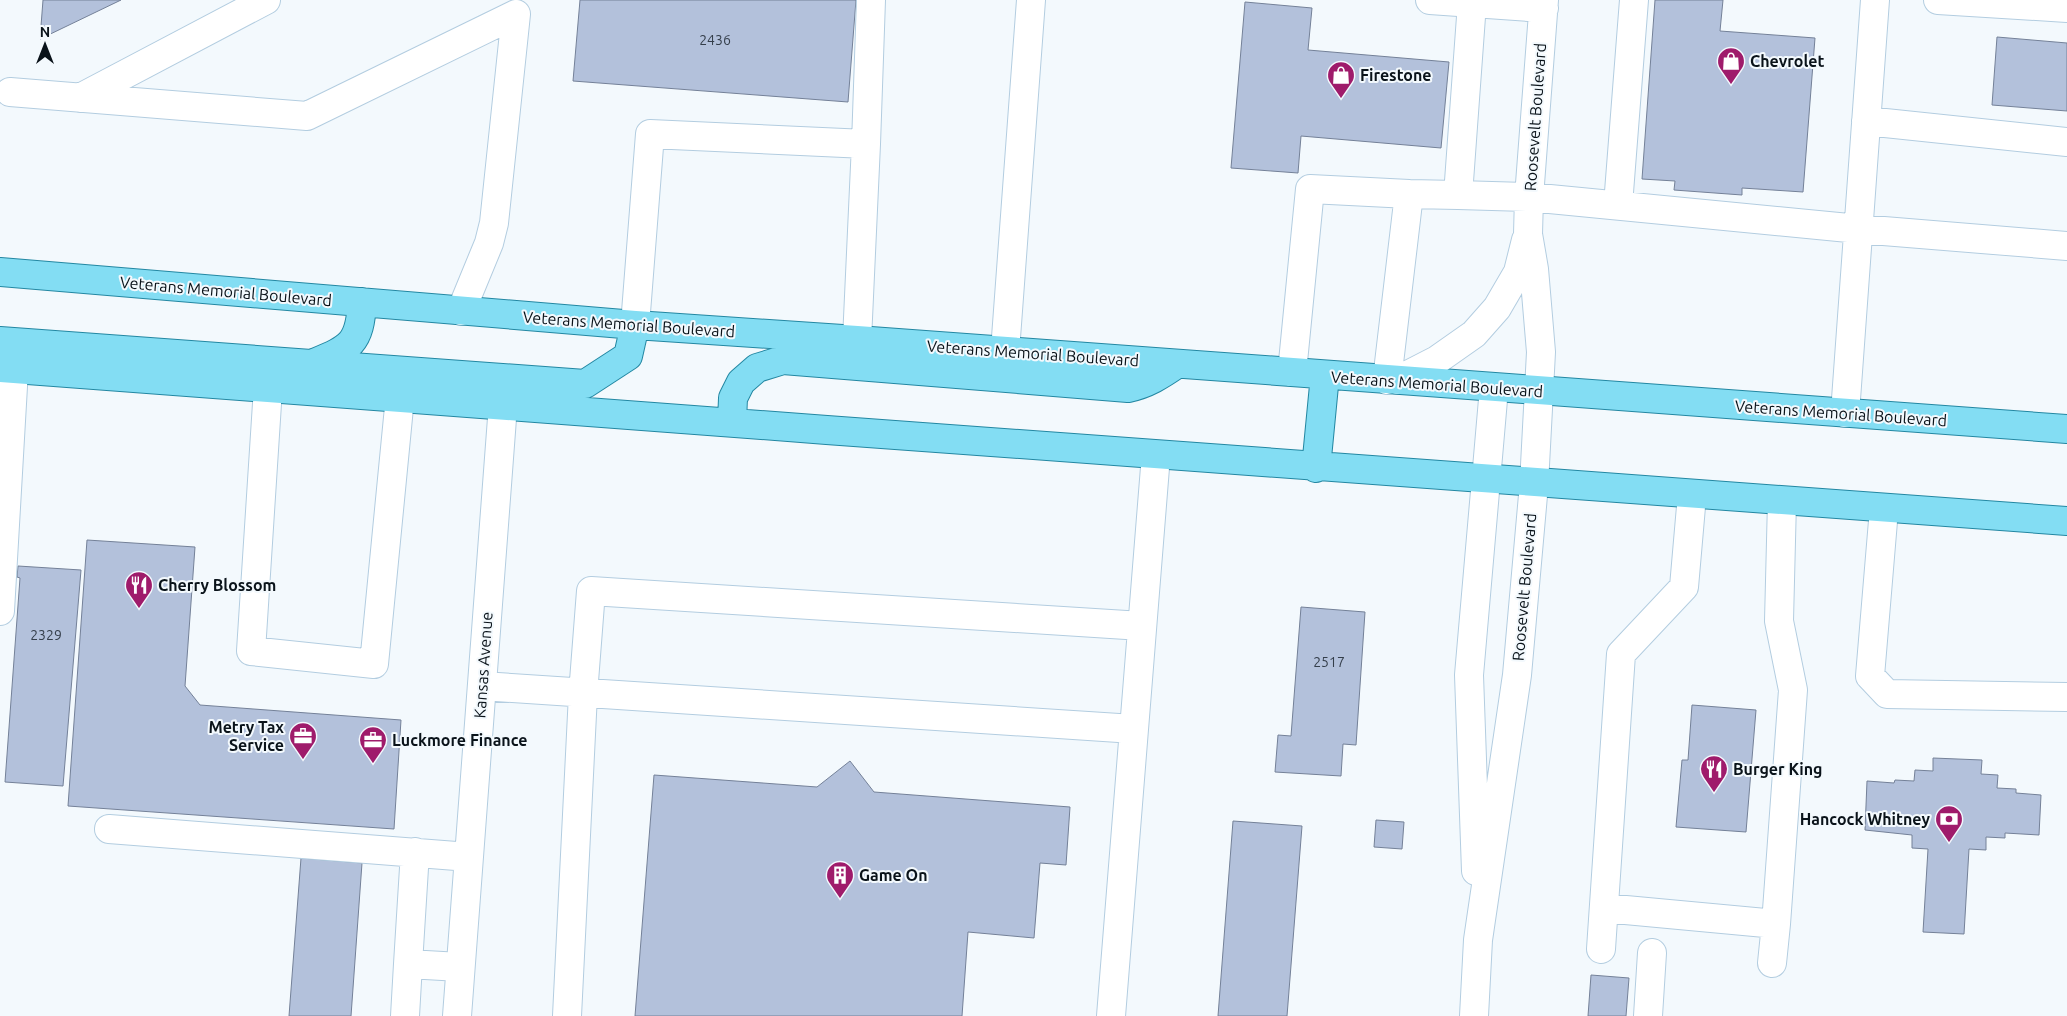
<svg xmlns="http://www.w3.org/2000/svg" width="2067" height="1016" font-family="Ubuntu,sans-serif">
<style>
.building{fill:#b3c1db;stroke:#748198}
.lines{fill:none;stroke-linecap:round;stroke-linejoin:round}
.minor-casing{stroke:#b3cde0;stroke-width:30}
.major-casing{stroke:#2387a2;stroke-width:30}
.minor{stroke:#fff;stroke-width:28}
.major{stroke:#83ddf3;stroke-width:28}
.labels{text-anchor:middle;stroke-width:4;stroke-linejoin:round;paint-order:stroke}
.number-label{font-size:14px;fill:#343e4a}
.poi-label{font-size:16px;font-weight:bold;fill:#0a131a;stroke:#f3f9fd;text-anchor:start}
.street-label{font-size:16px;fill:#0a131a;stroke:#f3f9fd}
</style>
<rect width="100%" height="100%" fill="#f3f9fd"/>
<!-- building -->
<path class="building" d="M43,0H121L40,39Z
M580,0H856L848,102L573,81Z
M1655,0H1723L1720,31L1815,38L1803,192L1742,188V195L1674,190L1675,181L1642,179Z
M1245,2L1312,8L1308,50L1449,62L1441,148L1301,136L1298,173L1231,168Z
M1997,37L2067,43V111L1992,105Z
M87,540L195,547L185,686L200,705L401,720L394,829L68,806Z
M18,566L81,570L63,786L5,782L20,578L17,577Z
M1301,607L1365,612L1356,745L1343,744L1341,776L1275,772L1278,735L1291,736Z
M1692,705L1756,710L1746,832L1676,827L1682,760H1688Z
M1933,758L1982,760L1981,774L1998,775L1997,788L2016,789V793L2041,795L2039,835L2005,833V838L1986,837V850L1969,849L1964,934L1923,932L1928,849L1912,848V835L1865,830L1867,781L1894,783L1895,780L1914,781L1915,770L1933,771Z
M850,761L874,792L1070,807L1066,865L1040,863L1034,938L968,932L962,1016H635L654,775L817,787Z
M1376,820L1404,822L1402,849L1374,847Z
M1233,821L1302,826L1287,1016H1218Z
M301,858L362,863L351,1016H289Z
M1591,975L1629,978L1626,1016H1588Z"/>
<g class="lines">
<!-- minor casing -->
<g class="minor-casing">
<path id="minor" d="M1430,0L1544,8
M1938,0L2067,8
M1472,3L1458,195L1529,197L1859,229L2067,246
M10,92L307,116L516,14L494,223L489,243L461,311
M80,98L266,0
M1866,121L2067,142
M866,144L871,0
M1409,194L1458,195
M1618,205L1634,0
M635,325L650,134L866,144L857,340
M1005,351L1031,0
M1292,372L1310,189L1409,194L1387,380
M1398,380L1437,360L1474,334L1497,308L1518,272L1526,240
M268,388L251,651L374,664L400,397
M1845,413L1875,0
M1884,509L1870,676L1887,694L2067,697
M0,611L14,369
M482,686L1134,729
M109,829L469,857
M415,852L408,964L460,967
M1476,871L1469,675L1494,388
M1604,908L1776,924L1793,690L1779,621L1782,501
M1601,949L1621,654L1684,587L1692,495
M1772,963L1776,924
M405,1016L408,964
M457,1016L503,405
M567,1016L583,694L591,591L1142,626
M1111,1016L1156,455
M1474,1016L1478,940L1517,675L1534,484L1541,352L1534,269L1528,234L1529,197L1544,0
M1648,1016L1652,953"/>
</g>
<!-- major casing -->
<g class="major-casing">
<path id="major" d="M0,272L635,325L857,340L2067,429
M0,341L585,384L628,356L635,325
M314,363C350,348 360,344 362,302
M0,368C689,418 1378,474 2067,521
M732,422L733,398L741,382L757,368L783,360L1128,388C1147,384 1161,375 1177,364
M1316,468L1325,375"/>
</g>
<!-- minor -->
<use href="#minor" class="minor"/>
<!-- major -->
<use href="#major" class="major"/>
</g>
<!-- icons -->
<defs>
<g id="shop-pin" transform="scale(1.4375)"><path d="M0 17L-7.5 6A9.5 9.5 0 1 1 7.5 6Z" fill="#9f1b6b" stroke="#f3f9fd"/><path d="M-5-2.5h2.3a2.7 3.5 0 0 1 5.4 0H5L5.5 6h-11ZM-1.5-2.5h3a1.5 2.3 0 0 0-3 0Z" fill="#fff"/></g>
<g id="restaurant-pin" transform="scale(1.4375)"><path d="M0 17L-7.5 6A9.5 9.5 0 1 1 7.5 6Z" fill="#9f1b6b" stroke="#f3f9fd"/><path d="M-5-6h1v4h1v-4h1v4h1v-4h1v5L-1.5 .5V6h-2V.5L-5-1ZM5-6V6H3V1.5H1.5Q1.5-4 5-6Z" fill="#fff"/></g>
<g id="office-pin" transform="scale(1.4375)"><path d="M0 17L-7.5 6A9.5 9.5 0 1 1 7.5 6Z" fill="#9f1b6b" stroke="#f3f9fd"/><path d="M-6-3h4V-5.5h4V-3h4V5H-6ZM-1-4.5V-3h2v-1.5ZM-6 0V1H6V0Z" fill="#fff"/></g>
<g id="bank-pin" transform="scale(1.4375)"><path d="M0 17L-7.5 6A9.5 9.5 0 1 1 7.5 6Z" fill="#9f1b6b" stroke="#f3f9fd"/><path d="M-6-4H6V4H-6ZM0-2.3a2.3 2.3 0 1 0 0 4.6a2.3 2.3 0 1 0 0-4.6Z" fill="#fff"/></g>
<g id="building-pin" transform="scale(1.4375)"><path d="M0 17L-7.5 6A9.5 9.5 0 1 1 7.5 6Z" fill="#9f1b6b" stroke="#f3f9fd"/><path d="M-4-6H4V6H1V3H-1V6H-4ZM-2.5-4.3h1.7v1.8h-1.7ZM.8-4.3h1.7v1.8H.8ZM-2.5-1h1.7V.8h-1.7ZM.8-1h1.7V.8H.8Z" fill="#fff"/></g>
</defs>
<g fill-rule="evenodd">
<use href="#shop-pin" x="1731" y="61"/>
<use href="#shop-pin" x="1341" y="75"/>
<use href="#restaurant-pin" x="139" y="585"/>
<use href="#office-pin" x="303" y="736"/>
<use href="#office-pin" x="373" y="740"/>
<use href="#restaurant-pin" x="1714" y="769"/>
<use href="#bank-pin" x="1949" y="819"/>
<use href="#building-pin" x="840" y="875"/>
</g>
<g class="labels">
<!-- number labels -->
<g class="number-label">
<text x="715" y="45">2436</text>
<text x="46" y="640">2329</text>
<text x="1329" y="667">2517</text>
</g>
<!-- poi labels -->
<g class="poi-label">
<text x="1750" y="67">Chevrolet</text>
<text x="1360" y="81">Firestone</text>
<text x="158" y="591">Cherry Blossom</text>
<text x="284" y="733" text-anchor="end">Metry Tax<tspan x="284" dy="18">Service</tspan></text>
<text x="392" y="746">Luckmore Finance</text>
<text x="1733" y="775">Burger King</text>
<text x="1930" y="825" text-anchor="end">Hancock Whitney</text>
<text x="859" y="881">Game On</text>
</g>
<!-- street labels -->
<g class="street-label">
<text transform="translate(1535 117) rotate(-86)" y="6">Roosevelt Boulevard</text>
<text transform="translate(226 291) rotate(5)" y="6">Veterans Memorial Boulevard</text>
<text transform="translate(629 324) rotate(4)" y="6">Veterans Memorial Boulevard</text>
<text transform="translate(1033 353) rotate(4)" y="6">Veterans Memorial Boulevard</text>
<text transform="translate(1437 384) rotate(4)" y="6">Veterans Memorial Boulevard</text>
<text transform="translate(1841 413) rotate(4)" y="6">Veterans Memorial Boulevard</text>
<text transform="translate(1524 587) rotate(-85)" y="6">Roosevelt Boulevard</text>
<text transform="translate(483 665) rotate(-86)" y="6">Kansas Avenue</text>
</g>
</g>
<!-- north arrow -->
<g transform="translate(45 45)" stroke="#f3f9fd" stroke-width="4" paint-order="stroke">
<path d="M0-4L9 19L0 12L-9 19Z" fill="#0a131a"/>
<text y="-8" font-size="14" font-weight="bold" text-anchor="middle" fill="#0a131a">N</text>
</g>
</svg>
